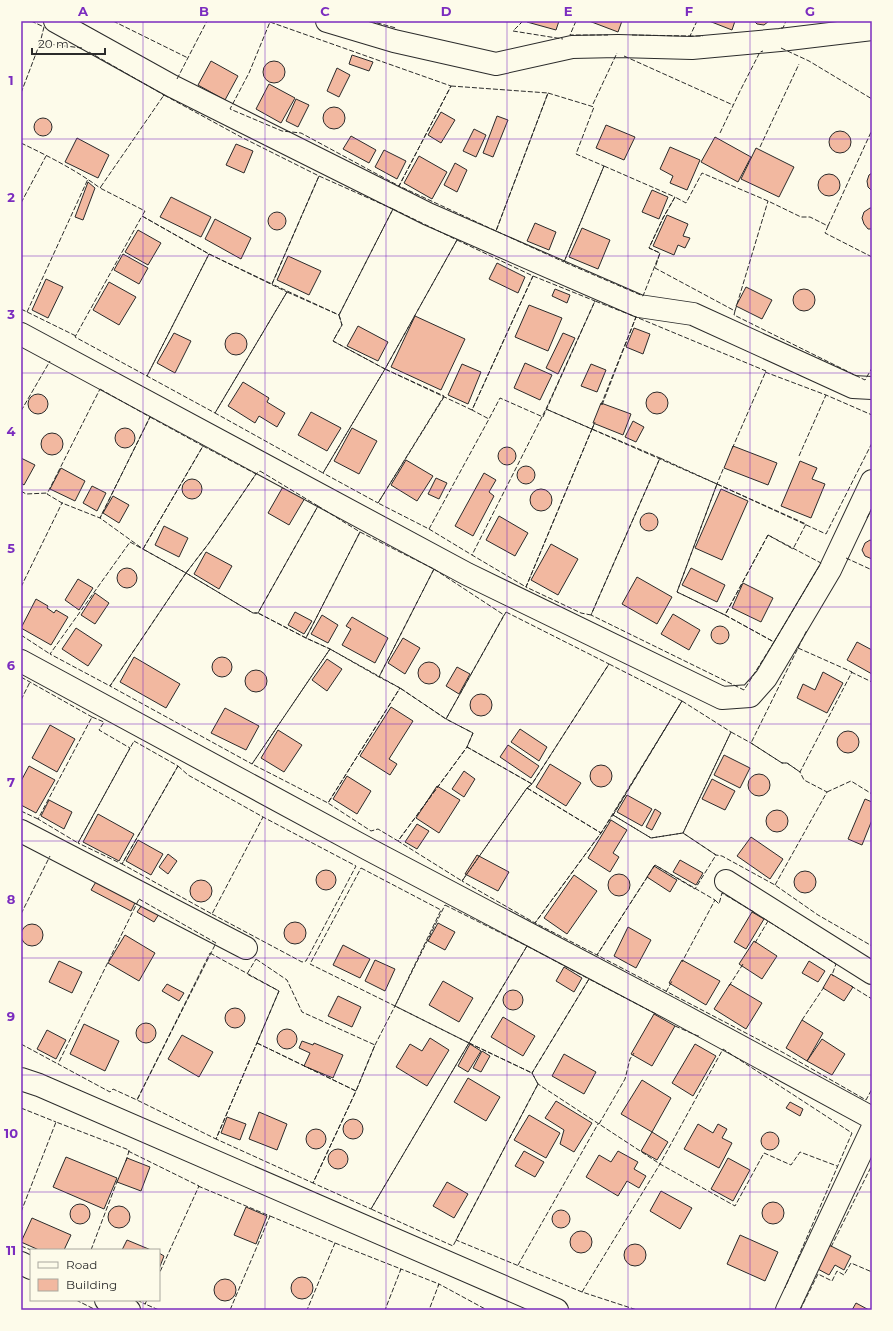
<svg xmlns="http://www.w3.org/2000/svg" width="893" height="1331" font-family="Montserrat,sans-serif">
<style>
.building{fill:#f2b8a0;stroke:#2b2b2b}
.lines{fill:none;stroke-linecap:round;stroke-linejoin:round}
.minor-casing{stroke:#2b2b2b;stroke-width:24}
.minor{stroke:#fdfbea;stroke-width:22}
.fence{stroke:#2b2b2b;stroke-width:1;stroke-dasharray:5 2;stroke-linecap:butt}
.grid{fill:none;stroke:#7b2cbf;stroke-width:1;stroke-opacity:0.55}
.neatline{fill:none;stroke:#7b2cbf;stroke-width:1.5}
.grid-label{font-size:13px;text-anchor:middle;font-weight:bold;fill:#7b2cbf}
</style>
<rect width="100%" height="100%" fill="#fdfbea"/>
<!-- building -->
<path class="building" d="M528,21H559L556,30L527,22Z
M589,21H622L618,32Z
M709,21H735L732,30Z
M754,21H769L764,25L757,24Z
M352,55L373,62L369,71L349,64Z
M263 72a11 11 0 1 1 22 0a11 11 0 1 1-22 0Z
M211,61L238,76L225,100L198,85Z
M337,68L350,75L339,97L327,91Z
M269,84L295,98L281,123L256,109Z
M296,99L309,105L298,127L286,121Z
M323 118a11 11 0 1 1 22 0a11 11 0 1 1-22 0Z
M441,112L455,120L441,143L428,135Z
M497,116L508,120L493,157L483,153Z
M34 127a9 9 0 1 1 18 0a9 9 0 1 1-18 0Z
M606,125L635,137L624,160L596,148Z
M474,129L486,135L476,157L463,151Z
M829 142a11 11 0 1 1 22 0a11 11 0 1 1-22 0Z
M351,136L376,150L369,163L343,149Z
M715,137L751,157L738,182L701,162Z
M77,138L109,155L98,178L65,162Z
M236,144L253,151L244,173L226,165Z
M670,147L700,160L687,190L670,183L673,176L660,169Z
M756,148L794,167L779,197L741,179Z
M384,150L406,161L397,179L375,167Z
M419,156L447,172L432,199L404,183Z
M455,163L467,170L457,192L444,185Z
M872,173V191L868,187L867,181L869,175Z
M818 185a11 11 0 1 1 22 0a11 11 0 1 1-22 0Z
M88,182L95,188L83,220L75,217Z
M652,190L668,197L659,219L642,212Z
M171,197L211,217L201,237L160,217Z
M870,208H872V229H868L864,224L862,218L864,212Z
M268 221a9 9 0 1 1 18 0a9 9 0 1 1-18 0Z
M667,215L688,224L683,236L690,238L685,248L678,245L674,255L653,246Z
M215,219L251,238L241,259L205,239Z
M535,223L556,232L549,250L527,241Z
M582,228L610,240L598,269L569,257Z
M138,230L161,243L148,265L125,252Z
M123,254L148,268L139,284L114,270Z
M288,256L321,271L309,295L277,280Z
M497,263L525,277L518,293L489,279Z
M46,279L63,287L48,318L32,310Z
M109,282L136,297L119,325L93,310Z
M746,287L772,300L762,319L736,306Z
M555,289L570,295L567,303L552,296Z
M793 300a11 11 0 1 1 22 0a11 11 0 1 1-22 0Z
M529,305L562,318L548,351L515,337Z
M415,316L465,339L441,390L391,367Z
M358,326L388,342L378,361L347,346Z
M634,328L650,334L643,354L626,347Z
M225 344a11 11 0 1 1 22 0a11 11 0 1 1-22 0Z
M174,333L191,341L175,373L157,363Z
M563,333L575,338L558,374L546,368Z
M525,363L552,375L540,400L514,388Z
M462,364L481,372L468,404L448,395Z
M591,364L606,370L597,392L581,386Z
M243,382L269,398L267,402L285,413L277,427L259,416L255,423L228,406Z
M646 403a11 11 0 1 1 22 0a11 11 0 1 1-22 0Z
M28 404a10 10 0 1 1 20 0a10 10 0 1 1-20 0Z
M601,403L631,414L623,435L593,423Z
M311,412L341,428L327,451L298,435Z
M633,421L644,427L636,442L625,437Z
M115 438a10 10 0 1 1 20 0a10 10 0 1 1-20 0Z
M352,428L377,441L359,474L334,461Z
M41 444a11 11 0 1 1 22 0a11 11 0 1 1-22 0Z
M733,446L777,463L768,485L724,468Z
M498 456a9 9 0 1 1 18 0a9 9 0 1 1-18 0Z
M21,458L35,465L24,485L21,483Z
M406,460L433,476L417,501L391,485Z
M800,461L817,468L812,479L825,484L811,518L781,506Z
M517 475a9 9 0 1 1 18 0a9 9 0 1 1-18 0Z
M61,468L85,481L75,501L50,489Z
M484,473L496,480L489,492L494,496L473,536L455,526Z
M436,478L447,483L439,499L428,494Z
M182 489a10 10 0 1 1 20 0a10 10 0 1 1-20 0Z
M284,485L305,498L289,525L268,513Z
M92,486L106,493L97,511L83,503Z
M530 500a11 11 0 1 1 22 0a11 11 0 1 1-22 0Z
M721,489L748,501L722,560L695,548Z
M113,496L129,505L119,523L103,513Z
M640 522a9 9 0 1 1 18 0a9 9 0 1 1-18 0Z
M499,516L528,533L515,556L486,540Z
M164,526L188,538L179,557L155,545Z
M870,540L872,541V559L865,556L862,550L865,543Z
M551,544L578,559L558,595L531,580Z
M206,552L232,566L219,589L194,574Z
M117 578a10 10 0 1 1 20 0a10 10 0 1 1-20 0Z
M691,568L725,585L717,602L682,585Z
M637,577L672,597L657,624L622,604Z
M78,579L93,588L79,610L65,600Z
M743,583L773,598L761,622L732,608Z
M95,593L109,603L95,624L81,615Z
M36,599L48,606L47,608L54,613L56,610L68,617L51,645L21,628Z
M295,612L312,621L304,634L288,625Z
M673,614L700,630L689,650L661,634Z
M322,615L338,625L328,643L311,634Z
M352,617L388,638L375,663L342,645L351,629L346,626Z
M711 635a9 9 0 1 1 18 0a9 9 0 1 1-18 0Z
M76,628L102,645L88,666L62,649Z
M403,638L420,648L405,674L388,663Z
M857,642L872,650V674L847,660Z
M212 667a10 10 0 1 1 20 0a10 10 0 1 1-20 0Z
M134,657L180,684L166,708L120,682Z
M327,659L342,669L327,691L312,680Z
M418 673a11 11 0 1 1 22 0a11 11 0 1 1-22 0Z
M457,667L470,674L459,694L446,686Z
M245 681a11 11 0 1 1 22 0a11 11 0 1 1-22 0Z
M823,672L843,683L827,713L797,698L803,684L815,690Z
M470 705a11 11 0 1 1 22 0a11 11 0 1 1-22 0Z
M391,707L413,721L389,759L397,764L390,775L360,756Z
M225,708L259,726L246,750L211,733Z
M50,725L75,739L57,772L32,758Z
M520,729L547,747L539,761L511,742Z
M278,730L302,745L284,772L261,758Z
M837 742a11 11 0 1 1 22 0a11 11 0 1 1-22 0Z
M508,745L539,766L531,778L500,757Z
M724,755L750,768L740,788L714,775Z
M550,764L581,783L566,806L536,787Z
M590 776a11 11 0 1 1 22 0a11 11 0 1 1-22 0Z
M29,766L55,780L36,813L21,805V781Z
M464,771L475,779L464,797L452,789Z
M748 785a11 11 0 1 1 22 0a11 11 0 1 1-22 0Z
M347,776L371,791L357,814L333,799Z
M712,779L735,791L725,810L702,799Z
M437,786L460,800L439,833L416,818Z
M627,795L652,809L642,826L617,812Z
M865,799L872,802V820L862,845L848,839Z
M49,800L72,812L64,829L41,816Z
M655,809L661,813L652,830L646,827Z
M766 821a11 11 0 1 1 22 0a11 11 0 1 1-22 0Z
M98,814L134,834L119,861L83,842Z
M611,820L627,830L613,853L619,857L610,872L588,858Z
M417,824L429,831L417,849L405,842Z
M751,837L783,859L770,879L737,856Z
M138,840L163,854L151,875L126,861Z
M168,854L177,861L168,874L159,867Z
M477,855L509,872L498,891L465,874Z
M680,860L703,873L696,885L673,872Z
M654,866L677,880L670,892L647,877Z
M316 880a10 10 0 1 1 20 0a10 10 0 1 1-20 0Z
M794 882a11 11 0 1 1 22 0a11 11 0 1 1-22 0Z
M608 885a11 11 0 1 1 22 0a11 11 0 1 1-22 0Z
M574,875L597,891L567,934L544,918Z
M190 891a11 11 0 1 1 22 0a11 11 0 1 1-22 0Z
M97,880L136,901L131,911L91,890Z
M142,905L159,914L154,922L137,912Z
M752,912L764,919L746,949L734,942Z
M284 933a11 11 0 1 1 22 0a11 11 0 1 1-22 0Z
M438,923L455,932L445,950L428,941Z
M21 935a11 11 0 1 1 22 0a11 11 0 1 1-22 0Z
M628,927L651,940L636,968L614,956Z
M125,935L155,953L139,981L108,963Z
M754,941L777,956L762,979L739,964Z
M343,945L370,959L360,978L333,965Z
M375,960L395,969L385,991L365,981Z
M682,960L720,981L706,1005L669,983Z
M59,961L82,972L72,993L49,982Z
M809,961L825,971L818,982L802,973Z
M564,967L582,978L574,992L556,981Z
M831,974L853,987L844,1001L823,988Z
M443,981L473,998L459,1022L429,1005Z
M167,984L184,993L179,1001L162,991Z
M730,984L762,1003L746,1029L714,1009Z
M503 1000a10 10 0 1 1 20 0a10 10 0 1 1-20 0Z
M338,996L361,1007L352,1027L328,1016Z
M225 1018a10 10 0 1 1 20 0a10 10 0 1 1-20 0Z
M654,1014L675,1026L652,1066L631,1054Z
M503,1017L535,1036L523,1056L491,1037Z
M802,1020L823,1033L807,1061L786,1048Z
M136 1033a10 10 0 1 1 20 0a10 10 0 1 1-20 0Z
M84,1024L119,1041L105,1071L70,1054Z
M277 1039a10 10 0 1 1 20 0a10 10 0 1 1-20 0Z
M47,1030L66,1040L56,1059L37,1049Z
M182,1035L213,1052L199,1077L168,1059Z
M430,1038L449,1050L427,1086L396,1067L410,1044L422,1051Z
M822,1039L845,1054L832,1075L807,1061Z
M302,1041L313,1045L314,1043L343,1055L333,1078L304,1066L310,1053L299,1048Z
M470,1044L481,1051L468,1072L458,1066Z
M695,1044L716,1056L693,1096L672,1083Z
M482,1051L490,1056L481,1072L473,1068Z
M564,1054L596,1072L584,1094L552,1076Z
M468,1078L500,1097L486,1121L454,1102Z
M642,1080L671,1098L652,1132L621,1114Z
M556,1101L592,1123L574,1152L560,1144L564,1130L545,1118Z
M790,1102L803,1109L800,1116L786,1108Z
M259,1112L287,1124L277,1150L249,1139Z
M529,1115L560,1133L546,1158L514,1140Z
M227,1117L246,1124L240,1140L221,1133Z
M343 1129a10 10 0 1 1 20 0a10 10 0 1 1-20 0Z
M698,1124L713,1133L718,1124L727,1129L722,1138L732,1143L719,1168L684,1149Z
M306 1139a10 10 0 1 1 20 0a10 10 0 1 1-20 0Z
M761 1141a9 9 0 1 1 18 0a9 9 0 1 1-18 0Z
M652,1132L668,1142L657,1160L641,1151Z
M328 1159a10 10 0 1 1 20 0a10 10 0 1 1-20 0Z
M524,1151L544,1162L535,1177L515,1166Z
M618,1151L638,1162L634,1169L646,1176L639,1188L627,1181L618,1196L586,1177L599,1155L611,1162Z
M66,1157L117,1178L104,1209L53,1187Z
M127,1158L150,1167L141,1191L117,1182Z
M728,1158L750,1170L733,1201L711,1189Z
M447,1182L468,1194L454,1218L433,1206Z
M661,1191L692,1208L680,1229L650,1211Z
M762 1213a11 11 0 1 1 22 0a11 11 0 1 1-22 0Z
M70 1214a10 10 0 1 1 20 0a10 10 0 1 1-20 0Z
M108 1217a11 11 0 1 1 22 0a11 11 0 1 1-22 0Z
M246,1207L267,1216L256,1244L234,1235Z
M552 1219a9 9 0 1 1 18 0a9 9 0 1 1-18 0Z
M32,1218L71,1235L64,1250H39L21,1242Z
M570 1242a11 11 0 1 1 22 0a11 11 0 1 1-22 0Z
M740,1235L778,1252L765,1281L727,1264Z
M127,1240L151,1250H122Z
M624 1255a11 11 0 1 1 22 0a11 11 0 1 1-22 0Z
M827,1244L851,1256L844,1270L835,1265L829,1275L814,1267Z
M159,1253L164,1256L159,1269Z
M291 1288a11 11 0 1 1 22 0a11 11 0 1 1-22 0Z
M214 1290a11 11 0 1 1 22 0a11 11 0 1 1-22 0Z
M856,1303L869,1310H852Z"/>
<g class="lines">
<!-- minor casing -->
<g class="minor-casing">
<path id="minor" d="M55,21L172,86L428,214L639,306L693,314L853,387L872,388
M327,21L394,41L496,64L572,47L618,46L692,48L780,40L872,29
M21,334L467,574L722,698L750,696L766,678L830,570L872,481
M21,661L368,849L673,1010L872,1118
M21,831L246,948
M726,881L872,973
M21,1079L39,1085L557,1310
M21,1263L31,1268
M106,1300L129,1310
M787,1310L872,1129"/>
</g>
<!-- minor -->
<use href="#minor" class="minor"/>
<!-- fence -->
<path class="fence" d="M31,21L44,27L40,43
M113,21L188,58
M370,21L396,28
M523,21L513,31L563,39
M576,21L570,35H608
M270,22L451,86L399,186L301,133L282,131L230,109L249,73Z
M781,28H783L786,21
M632,35L690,36L697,21
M691,35L690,36H703
M781,48L809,61L872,99
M89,52L164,95L163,96
M624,56L733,105
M177,79L207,21
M451,86L548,93L496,231L399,186Z
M21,93L40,43L82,48
M548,93L594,107L576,154L604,166L564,262L496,231Z
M164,95L241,137L319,176L272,284L209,254L142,216L145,211L100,188Z
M593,104L617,53
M720,133L740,91L760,52L763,51
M21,143C48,156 76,170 100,188L101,187
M760,147L799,64
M604,166L675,197L663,218L649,248L660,253L643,296L564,262Z
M319,176L393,209L339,315L272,284Z
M21,203L46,156
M393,209L457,240L385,369L333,341L342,325L339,315Z
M142,216L209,254L147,376L75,337Z
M828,226L872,130
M457,240L533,276L472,410L385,369Z
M209,254L287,292L215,413L147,376Z
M872,257L825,233L828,226L810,217H801L768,201L702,173L686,203L675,197L663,218L649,248L660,253L655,268L735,311L734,315L865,380L872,368
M533,276L595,301L543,417L500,398L489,419L472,410Z
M287,292L339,315L342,325L333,341L385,369L323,473L215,413Z
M21,309L76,336
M735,311L768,201
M27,312L88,179
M385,369L444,396L378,503L323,473Z
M765,372L826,395L872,415
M100,389L150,417L100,518L62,503L47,494Z
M444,397L378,503L429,529L472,555
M601,405L636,317L766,371L732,449
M602,405L636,317L595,301L546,409L717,484L724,467
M546,409L592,429L526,587L472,555Z
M21,411L50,361
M150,417L203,446L143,549L100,518Z
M592,429L595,422
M592,429L595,422
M592,429L660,458L591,615L581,613L526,587Z
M203,446L256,474L209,543L186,573L143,549Z
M799,456L826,395
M660,458L717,484L677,592L725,615L774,642L744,690L591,615Z
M260,471L318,506L258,613H253L186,573L209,543L256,474Z
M717,484L826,534L872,443
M717,484L806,524L793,549L768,535L725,615L677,592Z
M21,491L26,494L48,493
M318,506L360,532L306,638L258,613Z
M867,518L872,508
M429,529L489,419
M360,532L434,569L379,677L330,649L306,638Z
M768,535L821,563L774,642L725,615Z
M130,542L186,573L110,686L50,654Z
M846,558L872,570
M434,569L504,615L446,719L400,688L379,677Z
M186,573L253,613H258L306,638L330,649L252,764L110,686Z
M21,587L62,503H63
M506,612L609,664L532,784L467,747L473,733L446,719Z
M21,635L50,654L51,653
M798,648L852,672L800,772L787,763H782L751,743Z
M798,648L807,630
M330,649L400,688L328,803L252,764Z
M851,672L872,682
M21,677L92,717
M400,688L446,719L473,733L467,747L398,841L378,829L371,831L328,803Z
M21,700L30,682
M682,701L731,732L683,833L651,838L613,815Z
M92,717L104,722L99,730L130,748L78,843L38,819Z
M134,741L178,766L122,864L78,843Z
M467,747L532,784L527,788L462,881L398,841Z
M178,766L188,775L263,817L212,914L122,864Z
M527,788L601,833L535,923L462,881Z
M827,792L851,781L872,794
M21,811L38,819V818
M613,815L682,701L609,664L532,784L527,788L601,833L682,701
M613,815L651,838L683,833L716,855L695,889L655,865L597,955L535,923L601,833Z
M653,867L655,865L715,900L682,962
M361,868L441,910L395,1006L310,964Z
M648,876L597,955L784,1053L866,1100L872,1089
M775,885L827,792L804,780L800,772L787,763H782L751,743L731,732L683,833L716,855L722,856L775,885L818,915L872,946
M139,899L216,943L137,1100L113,1089L110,1092L58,1064Z
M715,900L719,904L722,893L754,912
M445,905L527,946L469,1043L395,1006Z
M21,914L50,856
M212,914L302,962L306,961L356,866L263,817
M763,918L836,964L832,975L834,976
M755,943L768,921
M527,946L589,979L532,1073L469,1043Z
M210,953L279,991L216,1139L137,1100Z
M256,959L287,980L302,1012L375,1045L356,1091L257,1043L279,991L247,974Z
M729,986L743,964
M851,986L872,999
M666,992L672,981
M395,1006L469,1043L371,1209L313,1183L356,1091L375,1045Z
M656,1014L589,979L532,1073L538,1084L660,1164L735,1206L764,1153L791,1165L800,1152L837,1166
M802,1020L824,987
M675,1026L698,1036H701
M257,1043L356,1091L313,1183L216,1139Z
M469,1043L532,1073L538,1084L453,1246L371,1209Z
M21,1044L58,1064
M538,1084L456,1240L582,1292L637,1310
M21,1108L56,1122
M599,1124L625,1079L630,1059L634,1053
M128,1151L199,1186L159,1274
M198,1186L270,1216L230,1310
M21,1212L56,1122L129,1150V1151L126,1161
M270,1216L335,1243L307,1310
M335,1243L401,1269L385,1310
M21,1246L31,1250
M831,1247L872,1165
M91,1250L118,1179
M518,1265L598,1124
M400,1271L401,1269L439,1284L429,1310
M438,1286L439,1284L487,1310
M582,1292L660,1164L723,1049L852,1133L785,1288
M76,1300L96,1310
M137,1300L145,1304L146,1303
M147,1300L145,1304L159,1310
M800,1310L818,1274L832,1281L837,1271L844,1275L851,1263L872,1272"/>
</g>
<!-- grid -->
<path class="grid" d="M143,21V1250M265,21V1310M386,21V1310M507,21V1310M628,21V1310M750,21V1310M21,139H872M21,256H872M21,373H872M21,490H872M21,607H872M21,724H872M21,841H872M21,958H872M21,1075H872M21,1192H872M143,1300V1310"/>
<!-- border -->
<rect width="893" height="1331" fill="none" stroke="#fdfbea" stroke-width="44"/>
<!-- legend -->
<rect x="30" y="1249" width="130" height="52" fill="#fdfbea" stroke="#a9a89e"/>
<rect x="38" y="1262" width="20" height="6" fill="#fdfbea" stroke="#a9a89e"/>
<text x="66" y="1269" font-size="12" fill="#2b2b2b">Road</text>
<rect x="38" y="1279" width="20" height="12" fill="#f2b8a0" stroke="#a9a89e"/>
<text x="66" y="1289" font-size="12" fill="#2b2b2b">Building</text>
<!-- scale -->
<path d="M32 48v6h73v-6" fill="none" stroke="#2b2b2b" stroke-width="2"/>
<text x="38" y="48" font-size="12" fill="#2b2b2b" stroke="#fdfbea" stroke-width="3" paint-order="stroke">20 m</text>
<rect x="22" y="22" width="849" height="1287" class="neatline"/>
<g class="grid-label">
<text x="83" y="16">A</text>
<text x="204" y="16">B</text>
<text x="325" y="16">C</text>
<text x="446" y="16">D</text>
<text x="568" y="16">E</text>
<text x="689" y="16">F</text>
<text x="810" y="16">G</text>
<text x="11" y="85">1</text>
<text x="11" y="202">2</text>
<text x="11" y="319">3</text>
<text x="11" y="436">4</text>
<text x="11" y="553">5</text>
<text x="11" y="670">6</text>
<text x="11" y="787">7</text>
<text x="11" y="904">8</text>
<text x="11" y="1021">9</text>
<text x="11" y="1138">10</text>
<text x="11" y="1255">11</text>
</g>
</svg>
